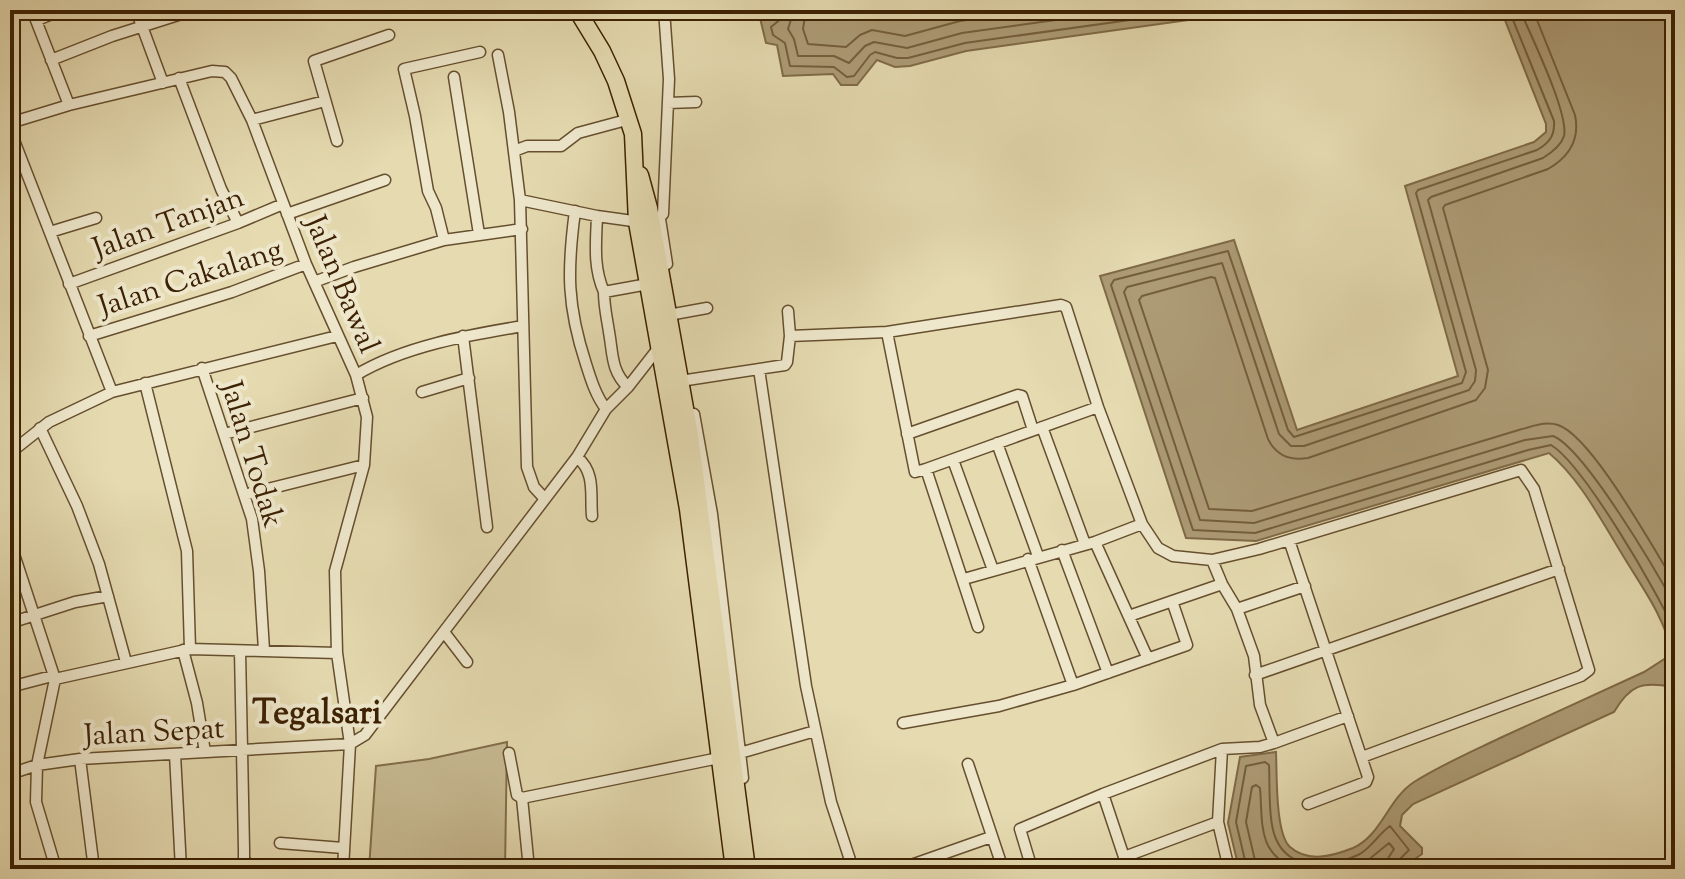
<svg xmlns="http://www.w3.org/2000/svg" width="1685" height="879" font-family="'Sorts Mill Goudy',serif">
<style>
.green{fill:#c8bb93;stroke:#826e4b;stroke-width:2}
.water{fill:#ac9b75;stroke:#7f6a47;stroke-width:2}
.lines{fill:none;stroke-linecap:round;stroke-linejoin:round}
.shore{stroke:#745e3c;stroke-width:2}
.minor-casing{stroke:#664f2e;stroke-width:13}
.highway-casing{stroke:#3c2103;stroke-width:19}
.minor{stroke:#eee7cc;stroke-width:10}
.highway{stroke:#e5dab0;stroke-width:16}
.labels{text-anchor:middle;stroke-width:8;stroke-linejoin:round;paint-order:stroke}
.street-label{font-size:30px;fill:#3c2103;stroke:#eee7cc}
.quarter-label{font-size:34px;font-weight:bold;fill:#3c2103;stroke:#eee7cc}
</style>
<rect width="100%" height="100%" fill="#e5dab0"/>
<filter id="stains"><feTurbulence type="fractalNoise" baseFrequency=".0025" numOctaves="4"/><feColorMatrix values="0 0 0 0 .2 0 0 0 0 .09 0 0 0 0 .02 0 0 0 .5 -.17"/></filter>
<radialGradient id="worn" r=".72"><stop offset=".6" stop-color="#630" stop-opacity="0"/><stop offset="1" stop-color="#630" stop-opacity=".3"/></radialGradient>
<!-- green -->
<path class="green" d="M507,742L505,869H369L376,766L429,759Z"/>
<!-- water -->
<path class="water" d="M790,10H1260L966,51L910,66L895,67L877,60L857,85H841L833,74L783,76L777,45L766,43L760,18Z
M1501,10H1675V772L1669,718L1672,687C1642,681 1630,685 1614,712L1413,804L1402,815L1400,826L1422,848V854L1400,869H1239L1228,823L1240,757L1276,752C1277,772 1275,834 1290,847C1308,863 1333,856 1353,848C1381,836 1388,799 1414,782C1441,765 1471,752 1500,738C1548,716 1596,694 1644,672L1672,654C1665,617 1641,586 1622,554C1601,520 1580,479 1549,453L1256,541L1186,538L1100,276L1234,240L1297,430L1458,376L1405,186L1534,142L1546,132V124Z"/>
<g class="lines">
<!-- shore -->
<path class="shore" d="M784,10L782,18L771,27L773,35L785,43L790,66L834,67L847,77L854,76L870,55L875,52L897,58H908L965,43L1201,10
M794,10L788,29L794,39L798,56H834L849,63L865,46L874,42L907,48L962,33L1128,10
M806,10L803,29L808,44L846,47L860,35L872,30L905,36L960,21L1040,10
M1509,10L1554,121C1555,136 1549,143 1537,150L1418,190L1416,193L1466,372L1462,383L1294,437L1288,430L1228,251L1114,280L1111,285L1193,530L1255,533L1528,450L1551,445C1583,464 1659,594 1675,632
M1520,10C1530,34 1569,113 1564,136C1561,146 1551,153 1543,158L1431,197L1428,200L1476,370L1475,381L1469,390L1304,446H1291L1279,434L1222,263L1127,287L1124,292L1200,520L1254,523L1525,440L1553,436C1584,448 1657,572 1675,606
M1533,10L1575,115C1580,139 1569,157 1548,169L1445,205L1443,208L1488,370L1485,388L1476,400L1308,458C1290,461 1276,455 1268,439L1215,278L1211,277L1142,296L1139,300L1209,509L1252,511L1522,429C1534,426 1546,421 1558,425C1592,436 1654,550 1675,583
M1247,869L1236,822L1246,766L1265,762L1269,765C1270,785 1268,822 1276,839C1290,872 1331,867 1358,855C1371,849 1379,833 1390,826L1409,850L1397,862L1396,869
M1257,869L1246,822L1252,787L1256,785L1260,788C1263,824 1257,851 1294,869
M1347,869L1367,861L1389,843L1394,849L1387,860L1386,869"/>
<!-- minor casing -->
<g class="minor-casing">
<path id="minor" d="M32,10L69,105
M136,10L163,83
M37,20L62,10
M498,55L509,112L520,200L527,467L534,487L545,499
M51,60L112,36L194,10
M454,77L479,234
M179,78L221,189L238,223
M668,103L696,102
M252,120L325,101
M10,123L69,105L212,71L225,72L231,78L252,120L306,264L356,375L367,417L364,465L335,571L337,653L350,744L343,869
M10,130L112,392
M337,141L314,61L389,35
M514,151L527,146H561L578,133L630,119
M520,200L597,216L640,222
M575,211C567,271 567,306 586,364C591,380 596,396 606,409
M287,214L385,180
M597,216C596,243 593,267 604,292
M660,219L667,264
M656,220L663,214L669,79L664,10
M50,232L96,218
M444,240L436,208L428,191L415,116L404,69L480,52
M314,282L354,267L444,240L522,229
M69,284L238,223L283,204
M788,311L790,336
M674,314L707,308
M887,332L915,472L926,469
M89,336L232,292L306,264
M463,336L487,527
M202,368L252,519L259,571L264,650
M759,369L806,686L831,802L853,869
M356,375C404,346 469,335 523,326
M687,380L785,365L787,362L790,336L887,332L1061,305L1066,307L1098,407L1142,524L1158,548L1173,556L1212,560L1259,549L1521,470L1534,489L1589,670L1581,676L1362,757
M145,383L187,551L190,649
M628,387C611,371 613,354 609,332C607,318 604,307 604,292L648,284
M422,392L469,378
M694,414L712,514L743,778
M1042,427L1085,544
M40,428L77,506L99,564L126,662
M224,434L363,398
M907,434L1018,395L1022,396L1033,430
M997,443L1038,556
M10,453L49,422L112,392L337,336
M577,457C596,473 590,495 592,516
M953,460L993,570
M244,495L364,465
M1289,540L1368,777L1366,782L1308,804
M10,542L55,679
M1095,542L1148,659
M1062,550L1108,673
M1028,559L1073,685
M1212,560L1222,584L1237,609L1254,656L1260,705L1274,743L1348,716
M964,579L1095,542L1142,524
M1237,609L1305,586
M1129,616L1222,584
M10,623L75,602L108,596
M978,627L926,469L1098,407
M444,632L467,662
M183,650L197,703L205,752
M240,651L244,849V859L251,869
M1255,675L1559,569
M10,687L52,676
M903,723L999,706L1073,685L1187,645L1172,601
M1222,749L1218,822L1229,869
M509,753L517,795L522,798
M740,753L815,731
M175,754L181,869
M80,759L94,869
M968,764L1003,869
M10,774L37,765L80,759L350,744L365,735L577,457L606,409L628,387L660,346
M1103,794L1128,869
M280,843L343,848
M1124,857L1218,822
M56,869L36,802L37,765L55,679L190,649L337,653
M109,869L181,865
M529,869L522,798L714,759
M900,869L991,837
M1032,869L1020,829L1103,794L1222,749L1260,747L1274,743"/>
</g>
<!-- highway casing -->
<g class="highway-casing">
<path id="highway" d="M577,10L602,51L616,81L633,134L637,222L688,509L734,869
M640,175L649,208L690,436L747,869"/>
</g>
<!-- minor -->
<use href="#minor" class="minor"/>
<!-- highway -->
<use href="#highway" class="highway"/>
</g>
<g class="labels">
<!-- street labels -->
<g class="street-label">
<text transform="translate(168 222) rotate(-20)" y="10">Jalan Tanjan</text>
<text transform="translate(190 277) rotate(-18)" y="10">Jalan Cakalang</text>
<text transform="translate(343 284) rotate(67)" y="10">Jalan Bawal</text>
<text transform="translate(253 454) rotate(73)" y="10">Jalan Todak</text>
<text transform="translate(154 731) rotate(-3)" y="10">Jalan Sepat</text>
</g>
<!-- quarter labels -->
<g class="quarter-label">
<text x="317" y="723">Tegalsari</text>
</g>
</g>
<!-- margin -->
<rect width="1685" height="879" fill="none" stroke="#e5dab0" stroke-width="40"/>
<rect x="12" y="12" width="1661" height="855" fill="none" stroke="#3c2103" stroke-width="4"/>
<rect x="20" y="20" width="1645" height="839" fill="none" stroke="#3c2103" stroke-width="2"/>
<rect width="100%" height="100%" filter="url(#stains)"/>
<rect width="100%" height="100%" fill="url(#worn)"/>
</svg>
